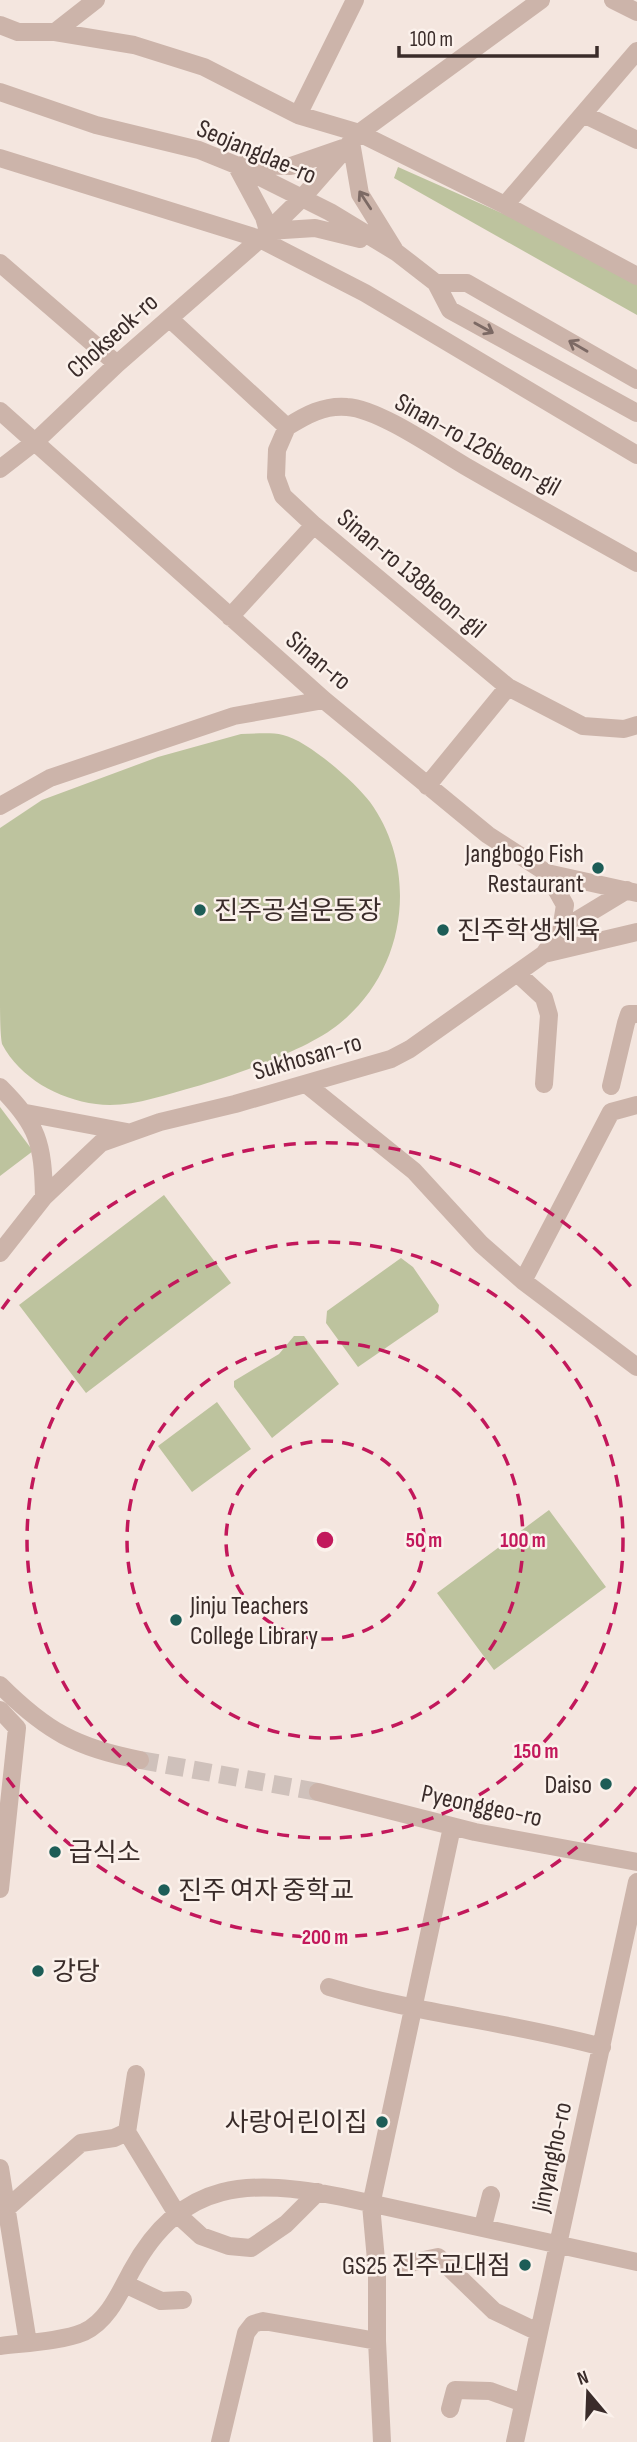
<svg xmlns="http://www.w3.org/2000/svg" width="637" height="2442" font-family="'Sofia Sans Condensed','Noto Sans KR',sans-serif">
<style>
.green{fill:#bdc39e}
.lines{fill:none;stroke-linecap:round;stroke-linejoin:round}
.minor-tunnel{stroke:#cfc1bb;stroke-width:18;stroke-dasharray:18 9;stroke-linecap:butt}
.minor{stroke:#ccb4aa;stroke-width:18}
.oneway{stroke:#7c6964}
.ring{fill:none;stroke:#c2185b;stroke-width:3.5;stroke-dasharray:12 9}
.poi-dot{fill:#1d5d57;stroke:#fbf1eb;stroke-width:2.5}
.labels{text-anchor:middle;stroke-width:5;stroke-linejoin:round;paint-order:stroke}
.street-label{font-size:26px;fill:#3a2c2a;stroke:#fbf1eb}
.poi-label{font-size:26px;fill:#3a2c2a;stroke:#fbf1eb;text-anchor:start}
.centre{fill:#c2185b;stroke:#fbf1eb;stroke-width:3.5}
.ring-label{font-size:21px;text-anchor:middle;font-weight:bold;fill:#c2185b;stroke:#fbf1eb;stroke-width:5;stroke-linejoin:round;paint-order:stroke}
</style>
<rect width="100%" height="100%" fill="#f4e6df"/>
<!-- green -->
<path class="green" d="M398,167L616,264L637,276V315L394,178Z
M241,734C254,734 270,732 283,735C307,740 355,782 370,802C420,871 406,971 339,1024C309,1049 233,1076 194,1087C164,1095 127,1109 96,1104C58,1099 20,1078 2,1044C0,1033 0,1010 0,997C0,941 0,884 0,828L42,800L158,757Z
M0,1107L33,1151L0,1176Z
M164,1195L231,1283L86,1393L19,1305Z
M401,1258L413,1267L439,1305L438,1312L358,1367L326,1323L327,1311Z
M294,1336H304L339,1384L272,1438L234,1387V1381L279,1354Z
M217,1402L251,1449L192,1492L158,1446Z
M549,1510L606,1587L494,1670L437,1593Z"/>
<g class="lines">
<!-- minor-tunnel -->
<path class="minor-tunnel" d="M140,1760L318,1792"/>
<!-- minor -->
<path class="minor" d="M613,0L637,12
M0,25L18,32H55L134,45L204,67L298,115L359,133L505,205L637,276
M55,32L96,0
M0,92L96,125L199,150L236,165L330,212L396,252L436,283L450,310L637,413
M583,114L637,140
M298,115L355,0
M351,142L360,194L394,249
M0,158L260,239L365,293L637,455
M236,165L264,217L268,231L315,228L360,239
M241,165L291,166L343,148
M505,205L637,51
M0,263L117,364
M436,283H467L637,380
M170,319L287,427
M0,411L324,700L488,835L547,873L637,893
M287,427L277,450L276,477L283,496L314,525L508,687L583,726L624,729L637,725
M287,427C306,415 324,405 347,407C379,409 436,449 465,466C522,499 580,531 637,563
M0,469L36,441L117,364L260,239L302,198L359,133L541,0
M230,617L314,525
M427,786L508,687
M0,806L50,778L234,716L324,700
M547,873L565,905L561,930
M544,954L637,932
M517,973L544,998L549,1015L544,1084
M306,1084L414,1171L481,1244L523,1281L637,1367
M611,1086L626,1023L629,1014H637
M0,1087C38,1125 43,1143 44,1197
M26,1113L127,1132
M0,1253L44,1197L101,1143L160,1122L235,1104L391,1059L410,1049L544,954L561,930L627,890
M523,1281L611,1112L637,1105
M0,1685C46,1731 77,1748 140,1760
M0,1710L17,1728L0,1889
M318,1792L475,1832L637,1862
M329,1987C419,2014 511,2022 602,2047
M136,2074L127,2132L177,2214L201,2236L229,2246L251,2248L286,2224L318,2192
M0,2168L28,2343
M6,2209L81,2143L114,2138L127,2132
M483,2226L491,2195
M405,2264L438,2257L494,2311L538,2332
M125,2284L161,2301L183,2300
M0,2346C24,2343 63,2341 84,2332C108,2321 120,2292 132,2270C182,2178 251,2179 342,2197L637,2262
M450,2409L455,2390L490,2391L523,2403
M220,2442L246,2333L253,2324L263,2321L377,2341
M382,2442L377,2341V2271L371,2205L452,1827
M515,2442L637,1882"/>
</g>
<!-- one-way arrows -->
<defs><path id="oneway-shaft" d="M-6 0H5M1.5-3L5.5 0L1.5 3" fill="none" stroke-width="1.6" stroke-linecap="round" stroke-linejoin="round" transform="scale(1.75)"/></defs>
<g class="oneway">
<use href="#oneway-shaft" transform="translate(365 200) rotate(-123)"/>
<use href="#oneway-shaft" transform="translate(484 328) rotate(29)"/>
<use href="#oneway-shaft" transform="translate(578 346) rotate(-150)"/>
</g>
<!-- distance rings -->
<g class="ring">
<circle cx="325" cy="1540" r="99"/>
<circle cx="325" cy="1540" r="198"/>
<circle cx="325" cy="1540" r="298"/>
<path d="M636 1787A397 397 0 0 1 2 1771M2 1309A397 397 0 0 1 636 1293"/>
</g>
<!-- markers -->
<g class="poi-dot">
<circle cx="598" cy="868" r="7"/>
<circle cx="200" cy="910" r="7"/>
<circle cx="443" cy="930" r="7"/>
<circle cx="176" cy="1620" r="7"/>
<circle cx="606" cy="1784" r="7"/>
<circle cx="55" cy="1852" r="7"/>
<circle cx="164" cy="1890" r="7"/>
<circle cx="38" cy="1971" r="7"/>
<circle cx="382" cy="2122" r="7"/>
<circle cx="525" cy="2265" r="7"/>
</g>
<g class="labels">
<!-- street labels -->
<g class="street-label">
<text transform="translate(257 151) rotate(23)" y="9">Seojangdae-ro</text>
<text transform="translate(112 335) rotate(-42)" y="9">Chokseok-ro</text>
<text transform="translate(478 444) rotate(29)" y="9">Sinan-ro 126beon-gil</text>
<text transform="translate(412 573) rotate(40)" y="9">Sinan-ro 138beon-gil</text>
<text transform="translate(319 660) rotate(40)" y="9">Sinan-ro</text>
<text transform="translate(307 1056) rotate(-16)" y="9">Sukhosan-ro</text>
<text transform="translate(482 1805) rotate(12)" y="9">Pyeonggeo-ro</text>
<text transform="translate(551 2157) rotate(-78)" y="9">Jinyangho-ro</text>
</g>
<!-- poi labels -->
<g class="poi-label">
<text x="584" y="862" text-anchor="end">Jangbogo Fish<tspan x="584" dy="30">Restaurant</tspan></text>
<text x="214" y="919">진주공설운동장</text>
<text x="457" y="939">진주학생체육</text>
<text x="190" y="1614">Jinju Teachers<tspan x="190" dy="30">College Library</tspan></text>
<text x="592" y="1793" text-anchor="end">Daiso</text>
<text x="69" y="1861">급식소</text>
<text x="178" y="1899">진주 여자 중학교</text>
<text x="52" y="1980">강당</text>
<text x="368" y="2131" text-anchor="end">사랑어린이집</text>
<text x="511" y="2274" text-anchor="end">GS25 진주교대점</text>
</g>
</g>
<circle cx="325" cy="1540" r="10" class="centre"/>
<g class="ring-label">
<text x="424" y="1547">50 m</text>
<text x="523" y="1547">100 m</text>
<text x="536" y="1758">150 m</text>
<text x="325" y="1944">200 m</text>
</g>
<!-- north arrow -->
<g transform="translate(588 2393) rotate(341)" stroke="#fbf1eb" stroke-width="5" paint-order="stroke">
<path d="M0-5L12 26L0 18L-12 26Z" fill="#3a2c2a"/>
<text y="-10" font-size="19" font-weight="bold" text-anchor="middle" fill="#3a2c2a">N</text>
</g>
<!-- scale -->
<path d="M399 46v10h198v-10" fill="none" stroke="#3a2c2a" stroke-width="3.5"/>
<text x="410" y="46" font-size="21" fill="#3a2c2a" stroke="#fbf1eb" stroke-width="5" paint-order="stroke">100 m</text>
</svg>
